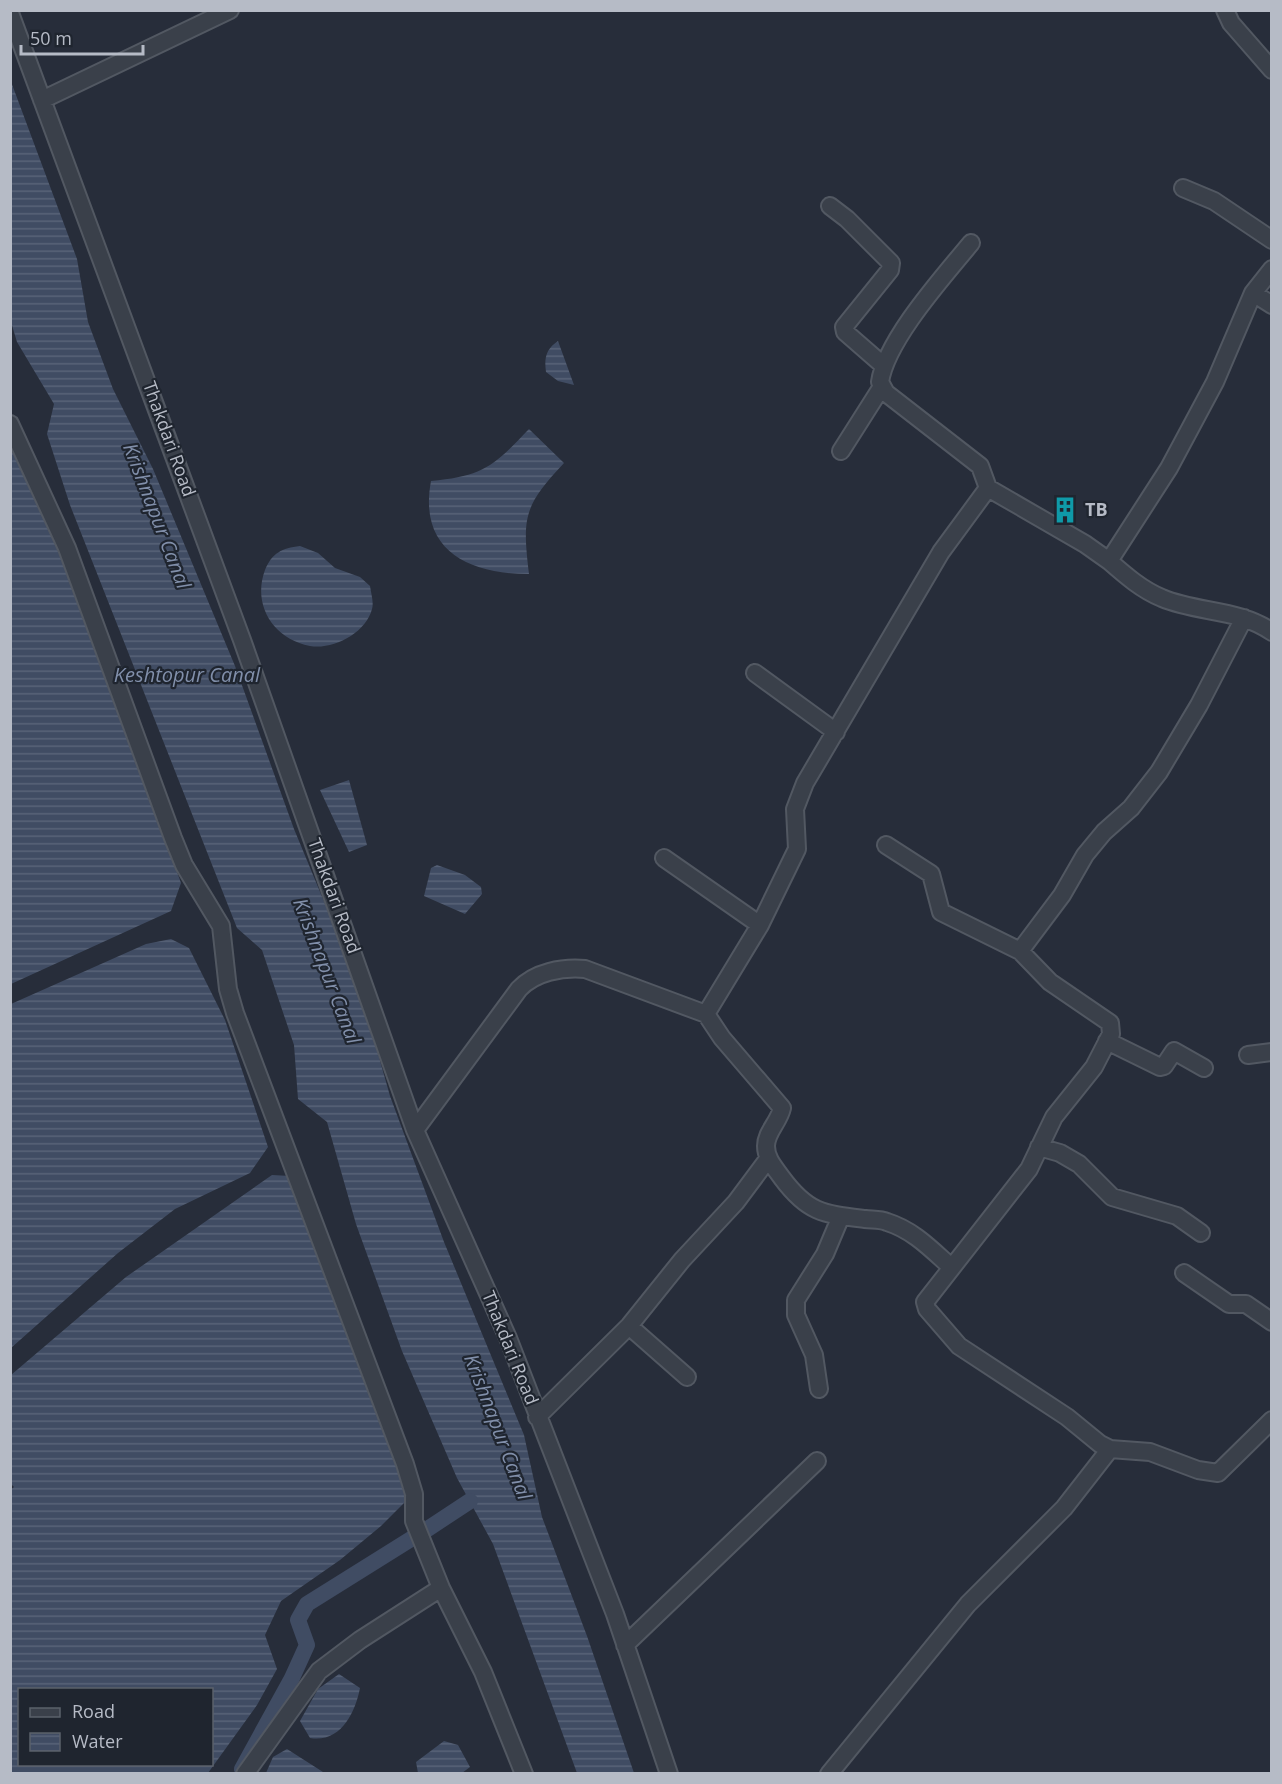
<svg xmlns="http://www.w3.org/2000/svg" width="1282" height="1784" font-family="'Open Sans',sans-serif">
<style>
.water{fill:url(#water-rules);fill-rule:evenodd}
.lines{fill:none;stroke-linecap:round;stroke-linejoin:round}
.canal{stroke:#404c63;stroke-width:16}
.minor-casing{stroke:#525862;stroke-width:20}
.minor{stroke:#3a404a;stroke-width:16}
.labels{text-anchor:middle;stroke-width:4.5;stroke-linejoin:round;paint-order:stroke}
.street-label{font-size:18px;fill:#b6bbc6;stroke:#1f252f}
.poi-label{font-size:18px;font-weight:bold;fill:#b6bbc6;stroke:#1f252f;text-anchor:start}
.water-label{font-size:20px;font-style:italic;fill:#818faa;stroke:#1f252f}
</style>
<defs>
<pattern id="water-rules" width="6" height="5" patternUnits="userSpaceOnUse" patternTransform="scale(1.5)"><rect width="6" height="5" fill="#404c63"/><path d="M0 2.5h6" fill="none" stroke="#596478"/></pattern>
</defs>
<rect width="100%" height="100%" fill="#272d3a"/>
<!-- water -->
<path class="water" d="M10,79L77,259L88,322L113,389L153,469L235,666L294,829L359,986L390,1096L444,1242L524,1435L542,1517L587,1636L634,1773H577L493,1544L457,1478L402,1351L356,1224L327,1122L298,1099L294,1045L262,950L237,928L70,505L47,434L54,404L17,342L11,322Z
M558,341L574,385L558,381L546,372C544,358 546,349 558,341Z
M529,429L564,463C524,506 522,516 529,574C468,574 418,550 431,481C483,476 493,467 529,429Z
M10,439L77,590L181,883L171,911L11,984Z
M300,546L318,553L335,568L360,577L370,586C371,593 374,603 372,609C366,633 333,650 310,646C273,639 252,605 265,570C272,553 282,548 300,546Z
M349,780L367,845L349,852L320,790Z
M437,865L465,875L481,887L482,894L465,914L424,896L431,868Z
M171,939L189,948L225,1020L268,1147L250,1173L175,1209L118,1253L11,1348V1004L146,944Z
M272,1175L290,1176L411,1496L381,1526L340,1560L281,1601L265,1635L277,1669L257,1705L208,1773H11L10,1490L14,1487L10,1483L11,1375L126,1277ZM20,1690H212V1764H20Z
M339,1674L360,1688C355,1714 340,1743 310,1738L300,1721L318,1689Z
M444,1741L458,1745L470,1767L462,1773H418L416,1762Z
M287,1749L323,1772L324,1773H266L273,1757Z"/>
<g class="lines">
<!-- canal -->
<path class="canal" d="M423,1532L470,1501
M242,1769L292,1678L307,1645L298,1620L307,1604L411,1539"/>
<!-- minor casing -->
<g class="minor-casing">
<path id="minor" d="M1225,10L1231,23L1272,70
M10,13L242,640L415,1130L508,1338L615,1614L669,1774
M42,100L230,10
M1183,188L1214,201L1272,240
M830,206L847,219L891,263L890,270L844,327L845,332L884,366
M971,243C944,276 886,340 880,382L886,393L980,466L988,488
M1272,269L1253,293L1215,382L1169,468L1109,561C1125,575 1142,590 1162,598C1197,613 1240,609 1272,632
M1253,293L1272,305
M10,424L67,548L173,838L184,865L221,926L228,989L235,1013L405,1464L414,1494V1521L441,1588L483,1672L524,1774
M841,451L881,388
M755,673L836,732
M886,845L931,874L941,912L1020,951
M664,858L760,925
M1107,1041L1160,1067L1164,1066L1174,1051L1204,1068
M1248,1055L1272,1052
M415,1130L519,989C535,972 562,967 585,969L706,1014
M1039,1147L1060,1153L1079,1164L1112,1197L1177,1216L1201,1233
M951,1267C931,1249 913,1230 887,1222C880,1219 872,1220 865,1219C823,1214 808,1213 782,1178C775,1168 766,1159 766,1146C766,1132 779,1122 782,1108L722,1038L706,1014L760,925L797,849L795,809L805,783L941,552L988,488L1085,544L1109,561
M1184,1273L1229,1304H1246L1272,1322
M629,1326L687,1377
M819,1389L814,1355L796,1315V1300L825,1254L841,1216
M537,1417L629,1326L682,1260L736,1202L768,1159
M1110,1449L1150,1452L1198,1470L1218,1473L1272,1420
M625,1645L817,1461
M245,1774L319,1671L360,1640L441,1588
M829,1774L968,1604L1064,1508L1110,1449L1100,1444L1067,1417L959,1346L927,1309L925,1302L1029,1169L1054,1117L1094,1067L1111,1034L1110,1023L1050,982L1020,951L1062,895L1085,855L1104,832L1131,808L1159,772L1199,705L1244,618"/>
</g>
<!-- minor -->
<use href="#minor" class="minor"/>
</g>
<!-- icons -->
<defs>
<g id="building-bare" transform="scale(2.07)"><path d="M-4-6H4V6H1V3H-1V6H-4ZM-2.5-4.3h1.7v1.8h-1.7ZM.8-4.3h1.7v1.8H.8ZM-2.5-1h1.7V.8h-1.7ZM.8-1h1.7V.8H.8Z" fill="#0f9aa8" stroke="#1f252f" stroke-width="2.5" paint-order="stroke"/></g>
</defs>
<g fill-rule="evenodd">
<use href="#building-bare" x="1065" y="510"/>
</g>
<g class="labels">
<!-- street labels -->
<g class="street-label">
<text transform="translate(169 439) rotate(70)" y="6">Thakdari Road</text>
<text transform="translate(334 896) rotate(70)" y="6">Thakdari Road</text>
<text transform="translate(510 1348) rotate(68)" y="6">Thakdari Road</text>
</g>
<!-- poi labels -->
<g class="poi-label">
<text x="1085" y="516">TB</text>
</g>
<!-- water labels -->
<g class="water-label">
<text transform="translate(157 516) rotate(69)" y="7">Krishnapur Canal</text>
<text x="187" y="682">Keshtopur Canal</text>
<text transform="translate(327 971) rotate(69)" y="7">Krishnapur Canal</text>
<text transform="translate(498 1427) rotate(69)" y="7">Krishnapur Canal</text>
</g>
</g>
<!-- border -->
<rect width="1282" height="1784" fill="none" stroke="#b6bbc6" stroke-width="24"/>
<!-- legend -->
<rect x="18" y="1688" width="195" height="78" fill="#1f252f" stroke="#5b616b" stroke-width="1.5"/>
<rect x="30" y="1708" width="30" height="9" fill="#3a404a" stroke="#5b616b" stroke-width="1.5"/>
<text x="72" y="1718" font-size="18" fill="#b6bbc6">Road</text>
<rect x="30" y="1733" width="30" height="18" fill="url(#water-rules)" stroke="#5b616b" stroke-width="1.5"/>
<text x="72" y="1748" font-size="18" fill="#b6bbc6">Water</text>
<!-- scale -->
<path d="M21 45v9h122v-9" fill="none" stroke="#b6bbc6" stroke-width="3"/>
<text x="30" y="45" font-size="18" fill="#b6bbc6" stroke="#1f252f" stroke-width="4.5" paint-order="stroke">50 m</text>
</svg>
